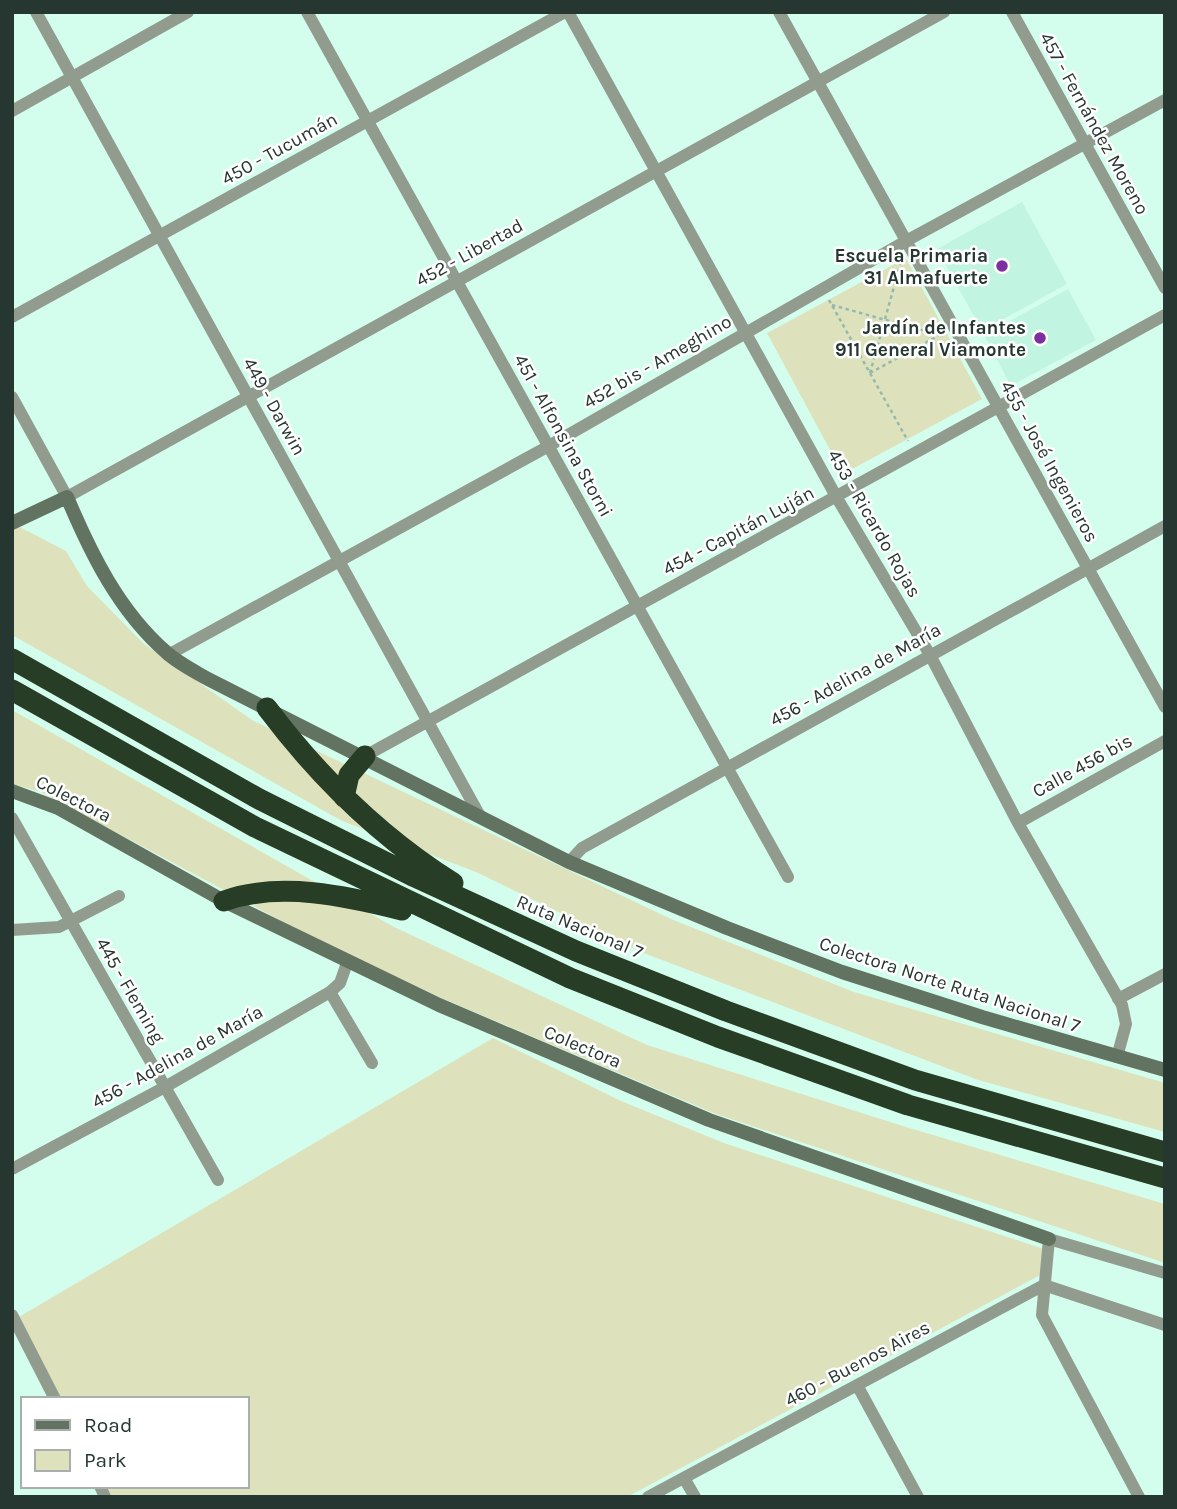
<svg xmlns="http://www.w3.org/2000/svg" width="1177" height="1509" font-family="Karla,sans-serif">
<style>
.built{fill:#c1f5e2}
.green{fill:#dde2bd}
.lines{fill:none;stroke-linecap:round;stroke-linejoin:round}
.path{stroke:#97b9ad;stroke-width:2.5;stroke-dasharray:3.5 3.5;stroke-linecap:butt}
.street{stroke:#919c8f;stroke-width:12}
.secondary{stroke:#637361;stroke-width:14}
.highway{stroke:#283d26;stroke-width:21}
.poi-dot{fill:#7b2fa1;stroke:#fff;stroke-width:2.5}
.labels{text-anchor:middle;stroke-width:5;stroke-linejoin:round;paint-order:stroke}
.street-label{font-size:19px;fill:#263731;stroke:#fff}
.poi-label{font-size:19px;font-weight:bold;fill:#263731;stroke:#fff;text-anchor:end}
</style>
<rect width="100%" height="100%" fill="#d3feee"/>
<!-- built -->
<path class="built" d="M1022,202L1067,284L982,331L937,249Z
M1068,289L1096,340L1011,386L984,335Z"/>
<!-- green -->
<path class="green" d="M906,258L982,399L843,474L767,333Z
M12,523L66,551L87,586L143,643L252,720L671,919L854,992L1165,1083V1132L978,1080L641,952L476,872L342,821L12,635Z
M12,710L394,927L647,1045L906,1127L1165,1204V1263L716,1114L439,997L319,941L41,792L12,784Z
M493,1038L621,1101L724,1143L1044,1249V1273L627,1497H101L96,1486H247V1399H52L12,1321Z"/>
<g class="lines">
<!-- path -->
<path class="path" d="M829,300L908,441
M832,305L943,336
M870,373L902,258
M870,373L938,336"/>
<!-- street -->
<path class="street" d="M36,12L481,818
M307,12L788,877
M568,12L837,498L930,655L1018,823L1122,1005L1126,1024L1117,1057
M779,12L1165,707
M1012,12L1165,288
M12,111L188,12
M12,317L565,12
M12,397L67,497L944,12
M168,655L547,447L906,241L1165,100
M365,756L1165,315
M12,818L218,1180
M1018,823L1165,741
M569,862L582,848L1165,526
M12,930L59,927L119,896
M330,992L372,1063
M1118,999L1165,974
M12,1169L165,1087L330,992L340,983L347,963
M1044,1285L1165,1325
M12,1315L55,1399
M857,1385L918,1497
M684,1478L695,1497
M100,1486L105,1497
M648,1497L1044,1285
M1139,1497L1042,1315L1049,1239L1165,1273"/>
<!-- secondary -->
<path class="secondary" d="M12,523L67,497C91,554 119,611 166,652C178,663 194,671 208,679L569,862L727,928L842,972L982,1017L1165,1070
M12,791L58,808L224,901L439,1005L709,1120L1049,1239"/>
<!-- highway -->
<path class="highway" d="M12,659L259,799L415,877L576,951L726,1011L915,1080L1165,1152
M12,690L255,827L570,978L718,1037L908,1105L1165,1178
M267,708C319,777 380,837 453,883
M344,797L349,775L365,756
M224,901C279,881 347,896 402,910"/>
</g>
<!-- markers -->
<g class="poi-dot">
<circle cx="1002" cy="266" r="7"/>
<circle cx="1040" cy="338" r="7"/>
</g>
<g class="labels">
<!-- street labels -->
<g class="street-label">
<text transform="translate(1095 123) rotate(61)" y="7">457 - Fernández Moreno</text>
<text transform="translate(279 148) rotate(-29)" y="7">450 - Tucumán</text>
<text transform="translate(469 252) rotate(-29)" y="7">452 - Libertad</text>
<text transform="translate(657 361) rotate(-30)" y="7">452 bis - Ameghino</text>
<text transform="translate(275 406) rotate(61)" y="7">449 - Darwin</text>
<text transform="translate(564 435) rotate(61)" y="7">451 - Alfonsina Storni</text>
<text transform="translate(1050 461) rotate(61)" y="7">455 - José Ingenieros</text>
<text transform="translate(875 523) rotate(60)" y="7">453 - Ricardo Rojas</text>
<text transform="translate(738 530) rotate(-28)" y="7">454 - Capitán Luján</text>
<text transform="translate(855 674) rotate(-29)" y="7">456 - Adelina de María</text>
<text transform="translate(1082 765) rotate(-29)" y="7">Calle 456 bis</text>
<text transform="translate(74 798) rotate(27)" y="7">Colectora</text>
<text transform="translate(580 926) rotate(23)" y="7">Ruta Nacional 7</text>
<text transform="translate(950 984) rotate(18)" y="7">Colectora Norte Ruta Nacional 7</text>
<text transform="translate(131 990) rotate(60)" y="7">445 - Fleming</text>
<text transform="translate(583 1046) rotate(23)" y="7">Colectora</text>
<text transform="translate(177 1056) rotate(-29)" y="7">456 - Adelina de María</text>
<text transform="translate(857 1363) rotate(-28)" y="7">460 - Buenos Aires</text>
</g>
<!-- poi labels -->
<g class="poi-label">
<text x="988" y="262">Escuela Primaria<tspan x="988" dy="22">31 Almafuerte</tspan></text>
<text x="1026" y="334">Jardín de Infantes<tspan x="1026" dy="22">911 General Viamonte</tspan></text>
</g>
</g>
<!-- border -->
<rect width="1177" height="1509" fill="none" stroke="#263731" stroke-width="28"/>
<!-- legend -->
<rect x="21" y="1397" width="228" height="91" fill="#ffffff" stroke="#a8afad" stroke-width="2"/>
<rect x="35" y="1420" width="35" height="10" fill="#637361" stroke="#a8afad" stroke-width="2"/>
<text x="84" y="1432" font-size="21" fill="#263731">Road</text>
<rect x="35" y="1450" width="35" height="21" fill="#dde2bd" stroke="#a8afad" stroke-width="2"/>
<text x="84" y="1467" font-size="21" fill="#263731">Park</text>
</svg>
